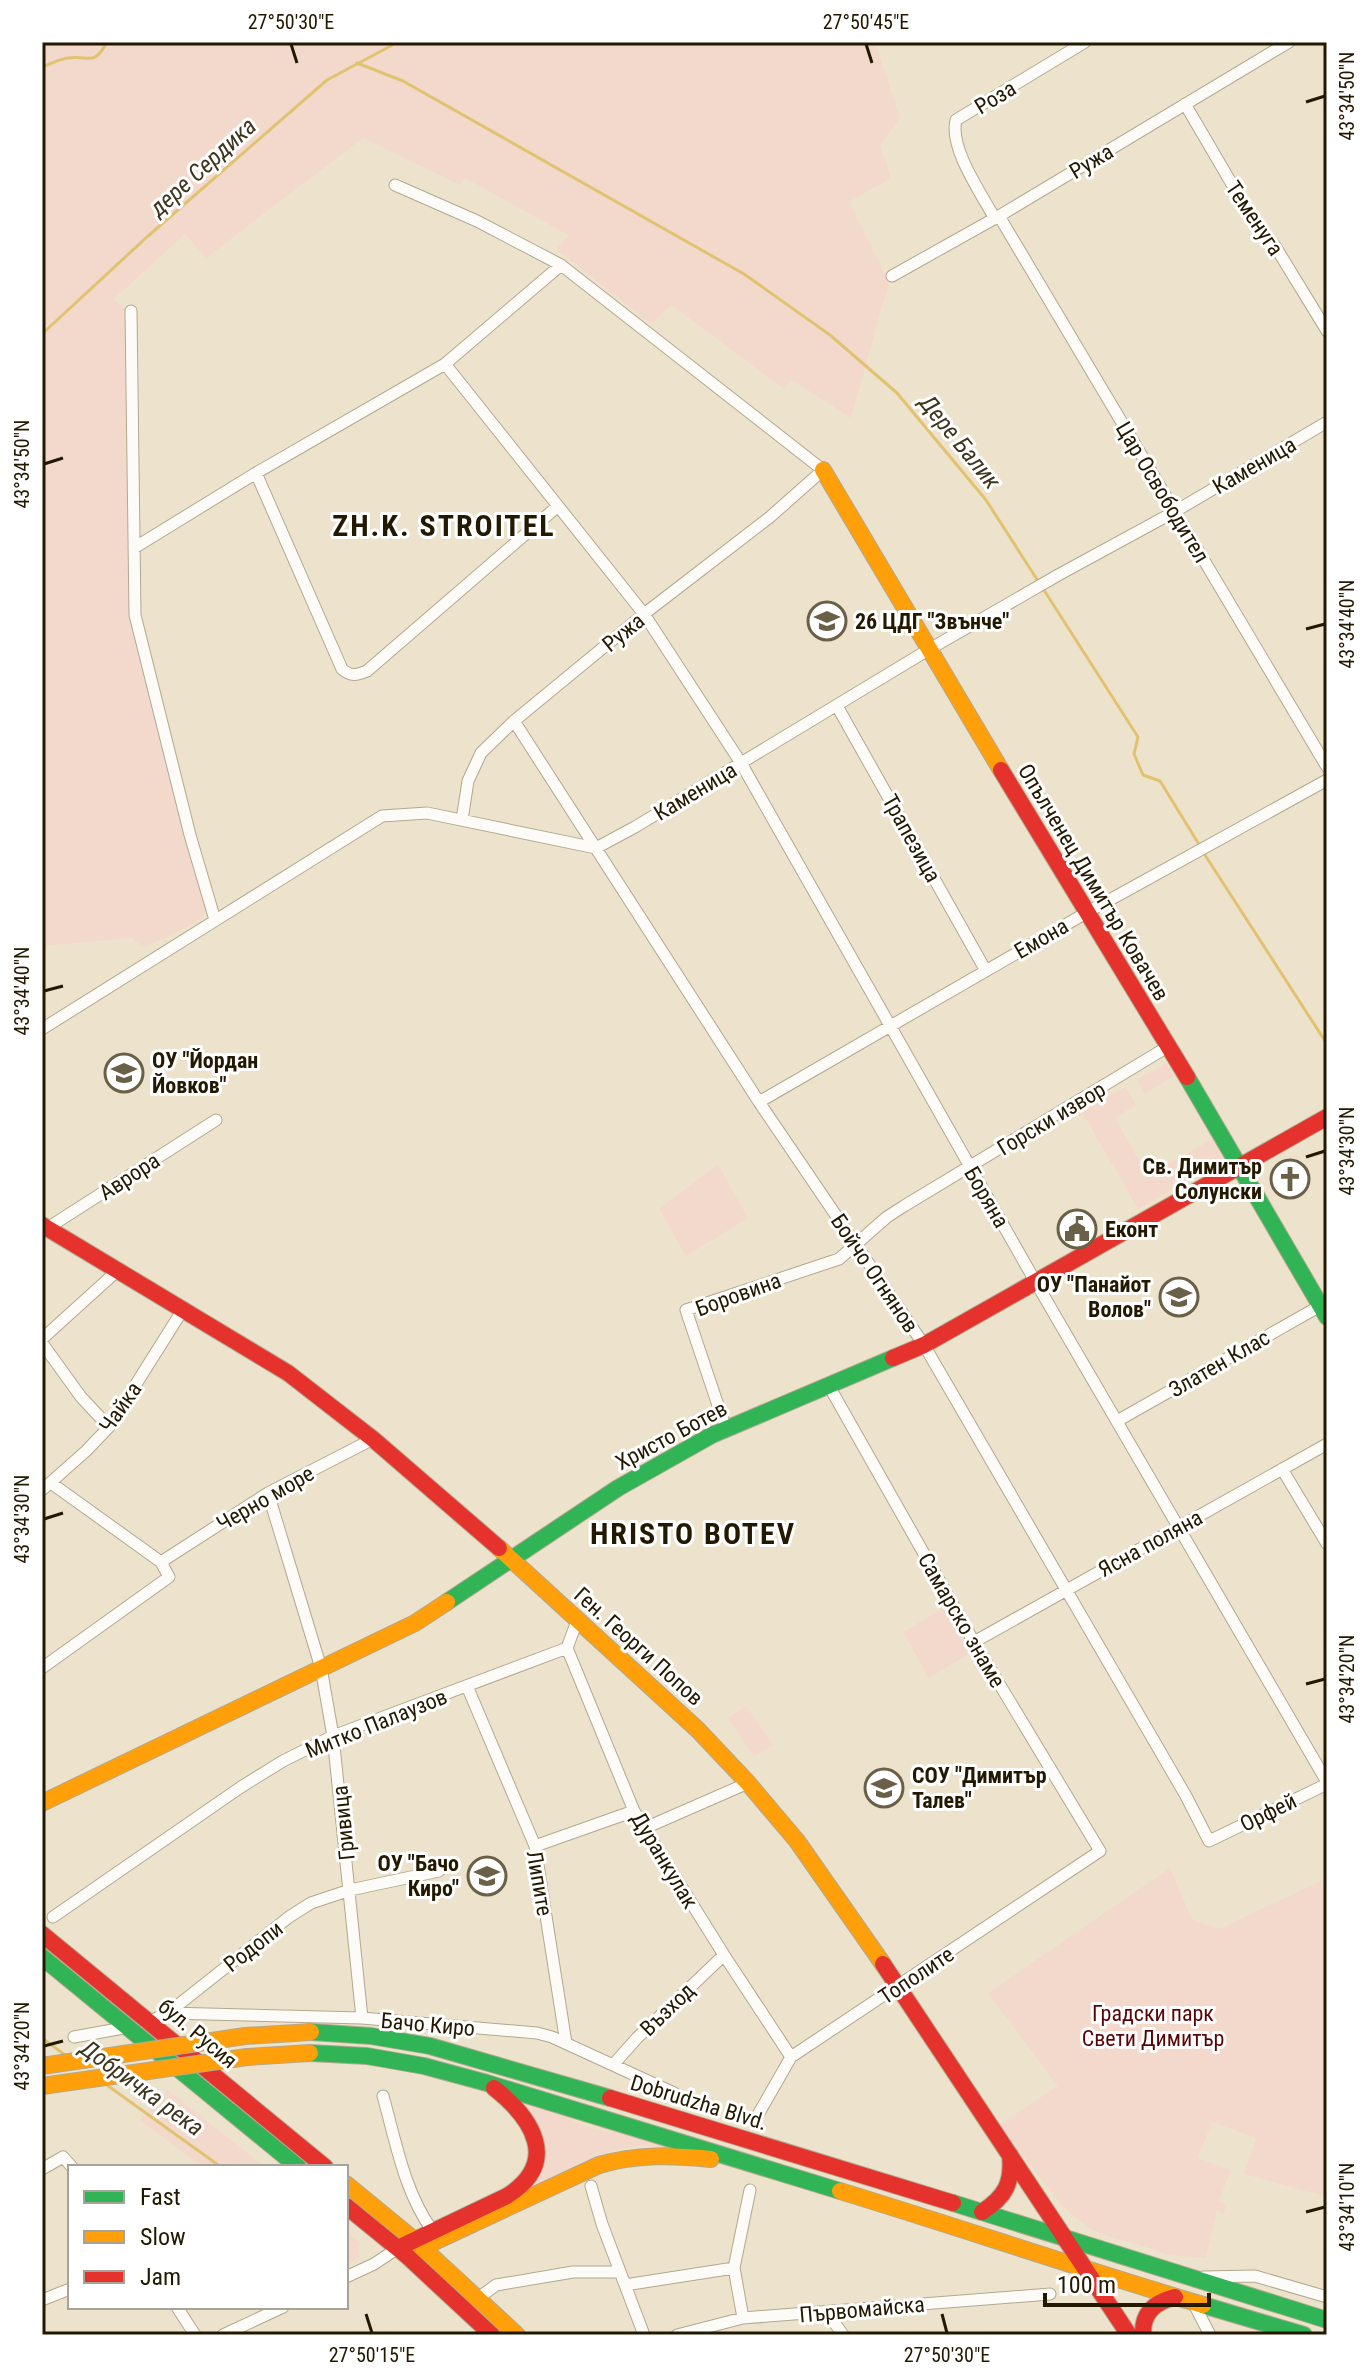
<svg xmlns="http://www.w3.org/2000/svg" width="1369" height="2377" font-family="'Roboto Condensed',sans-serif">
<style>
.green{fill:#f3d9cb}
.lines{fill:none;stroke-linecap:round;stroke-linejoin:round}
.stream{stroke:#e1c271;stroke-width:3}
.street-casing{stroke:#b2a88f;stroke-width:13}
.fast-casing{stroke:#b2a88f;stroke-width:18}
.slow-casing{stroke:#b2a88f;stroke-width:18}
.jam-casing{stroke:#b2a88f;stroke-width:18}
.street{stroke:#fcfbf7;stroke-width:11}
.fast{stroke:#30b455;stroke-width:16}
.slow{stroke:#ff9f0a;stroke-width:16}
.jam{stroke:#e5322d;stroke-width:16}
.slow-bridge-casing{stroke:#b2a88f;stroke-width:18;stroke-linecap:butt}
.slow-bridge{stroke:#ff9f0a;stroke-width:16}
.ticks{fill:none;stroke:#231800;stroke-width:3}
.labels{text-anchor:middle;stroke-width:6;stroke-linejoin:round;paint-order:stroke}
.street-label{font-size:22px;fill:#231800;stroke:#fff}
.poi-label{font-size:22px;font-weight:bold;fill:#231800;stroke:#fff;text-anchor:start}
.park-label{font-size:22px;fill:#5a0505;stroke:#fff}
.water-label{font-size:24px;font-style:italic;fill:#3f351f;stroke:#fff}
.district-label{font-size:30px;font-weight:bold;letter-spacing:2px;fill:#231800;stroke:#fff}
.neatline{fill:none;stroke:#231800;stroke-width:3}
.ticks-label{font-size:20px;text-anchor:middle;fill:#231800}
</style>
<rect width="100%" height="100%" fill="#ede3cc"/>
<!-- green -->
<path class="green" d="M42,42H875L900,118L880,146L891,178L849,202L889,282L851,418L792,380L784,389L671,305L651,324L556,249L568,235L465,178L460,185L363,138L206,258L185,234L114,299L126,311L130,615L156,724L205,904V912L197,922L143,948L132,938L42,946Z
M1166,1063L1174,1076L1145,1094L1137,1080Z
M1125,1087L1136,1105L1115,1118L1148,1176L1212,1139L1224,1160L1138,1209L1082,1112Z
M718,1164L748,1218L686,1256L659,1209Z
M949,1605L975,1650L929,1678L903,1632Z
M746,1706L773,1745L754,1757L728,1718Z
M1170,1868L1192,1919L1219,1929L1327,1878V2197L1244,2174L1256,2138L1212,2122L1198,2158L1231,2170L1219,2201L1227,2206L1223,2213L1217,2210L1206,2258L1168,2255L1143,2246L1104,2235L1089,2228L1063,2207L999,2125L1058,2086L988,1993Z
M168,2090L265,2167H202L140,2120Z
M517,2099L568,2116C583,2131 609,2130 628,2134C647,2137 665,2144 684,2149C667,2148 649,2145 633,2147C598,2151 565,2172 533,2187C557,2149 545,2128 517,2099Z
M346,2232L360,2242L359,2258L346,2265Z"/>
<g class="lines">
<!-- stream -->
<path class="stream" d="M357,63L403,81L744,274L830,335L897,393L986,500L1038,581
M42,67C50,64 59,59 68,58C89,55 94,67 107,42
M42,334L148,236L327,80L398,42
M1042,587L1138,737L1134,754L1143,775L1160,781L1200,846
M1203,852L1327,1044
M42,2038L65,2055
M104,2083L221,2167"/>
<!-- street casing -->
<g class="street-casing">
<path id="street" d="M1185,104L1257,227L1275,246L1327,331
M395,185L477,221L561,265L823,470L770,517L644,614L514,721L481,753L468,781L462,820
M999,216L1327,767
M995,219C981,193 949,148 956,120L1085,42
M892,276L999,216L1289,42
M131,311L135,615L190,835L215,920
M445,364L644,614L741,763L1035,1281L1327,1782
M256,473L342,669C351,677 357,675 367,671L558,506
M134,548L256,473L445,364L561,265
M837,706L986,971
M514,721L759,1102L924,1345L1186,1796L1209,1841L1327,1784
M42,1029L382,816L427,813L596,848L635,827L928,650L1060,574L1174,512L1327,422
M759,1102L1086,913L1327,780
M43,1231L216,1120
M42,1339L116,1272
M42,1343L81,1397L109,1427
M1117,1421L1320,1306
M726,1429L686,1310L839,1259L887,1217L904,1206L1169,1046
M1282,1469L1327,1544
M42,1490L86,1451L109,1427L182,1311
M268,1493L321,1668L333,1736L362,2018
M161,1562L268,1493L373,1439
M974,1642L1327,1444
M567,1648L634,1811L724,1955L791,2057
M42,1668L169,1577L161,1562L51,1483
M467,1686L535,1846L566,2043
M645,1828L748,1783
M535,1846L634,1811
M53,1917L241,1787L283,1761L333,1736L567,1648L577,1621
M168,2013L362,2018L537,2033L552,2037L674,2093
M146,2023L168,2013L289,1917L311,1903L350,1890L439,1871
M74,2037L129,2027
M613,2065L637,2038L724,1955
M383,2096C396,2142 404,2191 432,2230
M755,2120L791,2057L1100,1851L974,1642L829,1386
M42,2169L63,2157L72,2167
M591,2186L602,2224L644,2335
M346,2277L374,2264L398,2248
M1203,2277L1255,2276L1327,2297
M625,2285L734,2268
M477,2299L496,2285L573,2272H620
M42,2300L70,2289
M1193,2302L1210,2335
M177,2307L195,2335
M827,2312L843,2335
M743,2318L734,2268L750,2190
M223,2335L283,2307
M677,2335L743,2318L1050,2294"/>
</g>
<!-- fast casing -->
<g class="fast-casing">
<path id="fast" d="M1187,1077L1327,1317
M447,1602L618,1488L712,1435L893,1358
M42,1957L298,2167
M311,2032L371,2036L430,2046L610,2098
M310,2053L367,2056L424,2066L487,2083L840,2191
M953,2203L1327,2320
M1203,2305L1304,2335"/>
</g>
<!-- slow casing -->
<g class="slow-casing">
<path id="slow" d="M823,470L1001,770
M499,1548L698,1730L748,1783L797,1841L883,1964
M42,1803L415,1623L447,1602
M346,2184L413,2239L517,2335
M840,2191C961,2228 1081,2269 1203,2305
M406,2255L599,2165C637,2154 672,2155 711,2159"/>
</g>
<!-- jam casing -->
<g class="jam-casing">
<path id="jam" d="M1001,770L1187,1077
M42,1225L288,1373L373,1439L499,1548
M893,1358L924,1345L1327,1117
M42,1934L325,2167
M883,1964L1129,2335
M610,2098L953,2203
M346,2206L406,2255L492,2335
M982,2212C1005,2197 1013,2183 1010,2155
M398,2248L507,2196C561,2162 532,2118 494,2088
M1143,2335C1142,2313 1155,2302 1175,2297"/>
</g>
<!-- street -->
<use href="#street" class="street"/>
<!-- fast -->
<use href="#fast" class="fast"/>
<!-- slow -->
<use href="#slow" class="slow"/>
<!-- jam -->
<use href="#jam" class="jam"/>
<!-- slow-bridge casing -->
<g class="slow-bridge-casing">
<path id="slow-bridge" d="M42,2066L245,2036L311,2032
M42,2086L247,2057L310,2053"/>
</g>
<!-- slow-bridge -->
<use href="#slow-bridge" class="slow-bridge"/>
</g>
<!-- ticks -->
<path class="ticks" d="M291,44L297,63M866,44L872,63M1306,102L1325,96M44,464L63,458M1306,629L1325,624M44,991L63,986M1306,1157L1325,1151M44,1519L63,1513M1306,1684L1325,1679M44,2046L63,2041M1306,2212L1325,2207M366,2314L372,2333M942,2314L947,2333"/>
<!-- icons -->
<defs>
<g id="school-ring" transform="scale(2)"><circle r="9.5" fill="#fff" stroke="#6a5f47" stroke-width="1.5"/><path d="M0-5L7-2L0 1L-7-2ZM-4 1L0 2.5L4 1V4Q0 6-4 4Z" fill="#6a5f47"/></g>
<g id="church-ring" transform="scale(2)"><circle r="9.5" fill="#fff" stroke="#6a5f47" stroke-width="1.5"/><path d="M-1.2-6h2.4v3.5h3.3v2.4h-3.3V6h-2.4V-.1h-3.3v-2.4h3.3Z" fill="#6a5f47"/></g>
<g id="civic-ring" transform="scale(2)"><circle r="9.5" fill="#fff" stroke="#6a5f47" stroke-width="1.5"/><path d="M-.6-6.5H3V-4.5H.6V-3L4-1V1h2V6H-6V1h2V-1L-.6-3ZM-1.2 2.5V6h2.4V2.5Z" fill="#6a5f47"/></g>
</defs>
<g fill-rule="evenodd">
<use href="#school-ring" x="827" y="621"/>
<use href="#school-ring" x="124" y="1073"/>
<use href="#church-ring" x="1290" y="1179"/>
<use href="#civic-ring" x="1077" y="1229"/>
<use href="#school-ring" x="1179" y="1297"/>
<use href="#school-ring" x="884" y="1788"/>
<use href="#school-ring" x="487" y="1876"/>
</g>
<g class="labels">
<!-- street labels -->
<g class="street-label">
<text transform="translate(995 97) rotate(-31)" y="8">Роза</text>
<text transform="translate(1091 161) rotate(-31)" y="8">Ружа</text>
<text transform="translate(1255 218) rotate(56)" y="8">Теменуга</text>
<text transform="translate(1254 465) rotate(-30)" y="8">Каменица</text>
<text transform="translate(1163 492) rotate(59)" y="8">Цар Освободител</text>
<text transform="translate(623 632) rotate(-39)" y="8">Ружа</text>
<text transform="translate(695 791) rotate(-31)" y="8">Каменица</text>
<text transform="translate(912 838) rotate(61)" y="8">Трапезица</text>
<text transform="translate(1094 882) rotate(59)" y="8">Опълченец Димитър Ковачев</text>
<text transform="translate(1041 938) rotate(-30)" y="8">Емона</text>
<text transform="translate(1051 1118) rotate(-31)" y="8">Горски извор</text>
<text transform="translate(129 1176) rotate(-33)" y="8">Аврора</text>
<text transform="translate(987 1197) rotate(60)" y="8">Боряна</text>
<text transform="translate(875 1273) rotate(56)" y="8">Бойчо Огнянов</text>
<text transform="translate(738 1294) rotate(-20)" y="8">Боровина</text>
<text transform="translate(1219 1363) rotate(-30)" y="8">Златен Клас</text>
<text transform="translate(120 1407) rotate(-55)" y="8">Чайка</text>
<text transform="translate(671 1435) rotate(-28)" y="8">Христо Ботев</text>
<text transform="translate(265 1498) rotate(-30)" y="8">Черно море</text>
<text transform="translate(1150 1543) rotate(-29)" y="8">Ясна поляна</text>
<text transform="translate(962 1620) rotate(60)" y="8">Самарско знаме</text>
<text transform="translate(639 1646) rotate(42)" y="8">Ген. Георги Попов</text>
<text transform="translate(376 1723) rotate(-22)" y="8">Митко Палаузов</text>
<text transform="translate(1268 1812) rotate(-26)" y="8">Орфей</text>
<text transform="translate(343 1823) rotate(-96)" y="8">Гривица</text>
<text transform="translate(665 1860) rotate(59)" y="8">Дуранкулак</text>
<text transform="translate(540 1883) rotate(80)" y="8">Липите</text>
<text transform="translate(253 1946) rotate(-38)" y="8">Родопи</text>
<text transform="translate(916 1975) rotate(-34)" y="8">Тополите</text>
<text transform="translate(667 2009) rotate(-44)" y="8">Възход</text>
<text transform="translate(428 2024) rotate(5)" y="8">Бачо Киро</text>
<text transform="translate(198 2033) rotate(40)" y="8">бул. Русия</text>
<text transform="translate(699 2102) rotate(17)" y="8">Dobrudzha Blvd.</text>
<text transform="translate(862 2309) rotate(-5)" y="8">Първомайска</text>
</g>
<!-- poi labels -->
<g class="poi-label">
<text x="855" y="629">26 ЦДГ "Звънче"</text>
<text x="152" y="1068">ОУ "Йордан<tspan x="152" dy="25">Йовков"</tspan></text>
<text x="1262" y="1174" text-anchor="end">Св. Димитър<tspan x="1262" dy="25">Солунски</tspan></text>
<text x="1105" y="1237">Еконт</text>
<text x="1151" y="1292" text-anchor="end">ОУ "Панайот<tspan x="1151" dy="25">Волов"</tspan></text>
<text x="912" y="1783">СОУ "Димитър<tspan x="912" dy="25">Талев"</tspan></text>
<text x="459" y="1871" text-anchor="end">ОУ "Бачо<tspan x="459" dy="25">Киро"</tspan></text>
</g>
<!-- park labels -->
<g class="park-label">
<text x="1153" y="2021">Градски парк<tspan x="1153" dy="25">Свети Димитър</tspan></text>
</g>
<!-- water labels -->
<g class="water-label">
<text transform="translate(203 167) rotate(-42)" y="8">дере Сердика</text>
<text transform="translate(960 442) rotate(51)" y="8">Дере Балик</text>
<text transform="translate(142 2088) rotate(36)" y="8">Добричка река</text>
</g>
<!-- district labels -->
<g class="district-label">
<text x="444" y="536">ZH.K. STROITEL</text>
<text x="693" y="1544">HRISTO BOTEV</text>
</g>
</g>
<!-- border -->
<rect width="1369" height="2377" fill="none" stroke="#ffffff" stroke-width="88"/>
<!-- legend -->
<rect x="68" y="2165" width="280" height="144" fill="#ffffff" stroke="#a7a399" stroke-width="2"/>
<rect x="84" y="2191" width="40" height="12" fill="#30b455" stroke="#a7a399" stroke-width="2"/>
<text x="140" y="2205" font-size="24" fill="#231800">Fast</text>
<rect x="84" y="2231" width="40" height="12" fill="#ff9f0a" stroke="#a7a399" stroke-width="2"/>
<text x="140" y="2245" font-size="24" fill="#231800">Slow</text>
<rect x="84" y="2271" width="40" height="12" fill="#e5322d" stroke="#a7a399" stroke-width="2"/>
<text x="140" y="2285" font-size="24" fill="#231800">Jam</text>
<!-- scale -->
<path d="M1045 2293v12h164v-12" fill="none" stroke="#231800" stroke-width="4"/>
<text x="1057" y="2293" font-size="24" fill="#231800" stroke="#ffffff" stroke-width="6" paint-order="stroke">100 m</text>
<rect x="44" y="44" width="1281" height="2289" class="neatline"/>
<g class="ticks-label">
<text x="291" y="29">27°50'30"E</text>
<text x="866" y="29">27°50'45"E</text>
<text transform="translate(1347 96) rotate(-90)" y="7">43°34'50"N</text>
<text transform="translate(22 464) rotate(-90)" y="7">43°34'50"N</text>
<text transform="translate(1347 624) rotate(-90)" y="7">43°34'40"N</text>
<text transform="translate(22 991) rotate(-90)" y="7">43°34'40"N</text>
<text transform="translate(1347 1151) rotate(-90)" y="7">43°34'30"N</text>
<text transform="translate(22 1519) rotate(-90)" y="7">43°34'30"N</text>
<text transform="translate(1347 1679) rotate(-90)" y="7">43°34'20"N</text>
<text transform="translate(22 2046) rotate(-90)" y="7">43°34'20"N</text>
<text transform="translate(1347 2207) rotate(-90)" y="7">43°34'10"N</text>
<text x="372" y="2362">27°50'15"E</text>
<text x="947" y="2362">27°50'30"E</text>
</g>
</svg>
